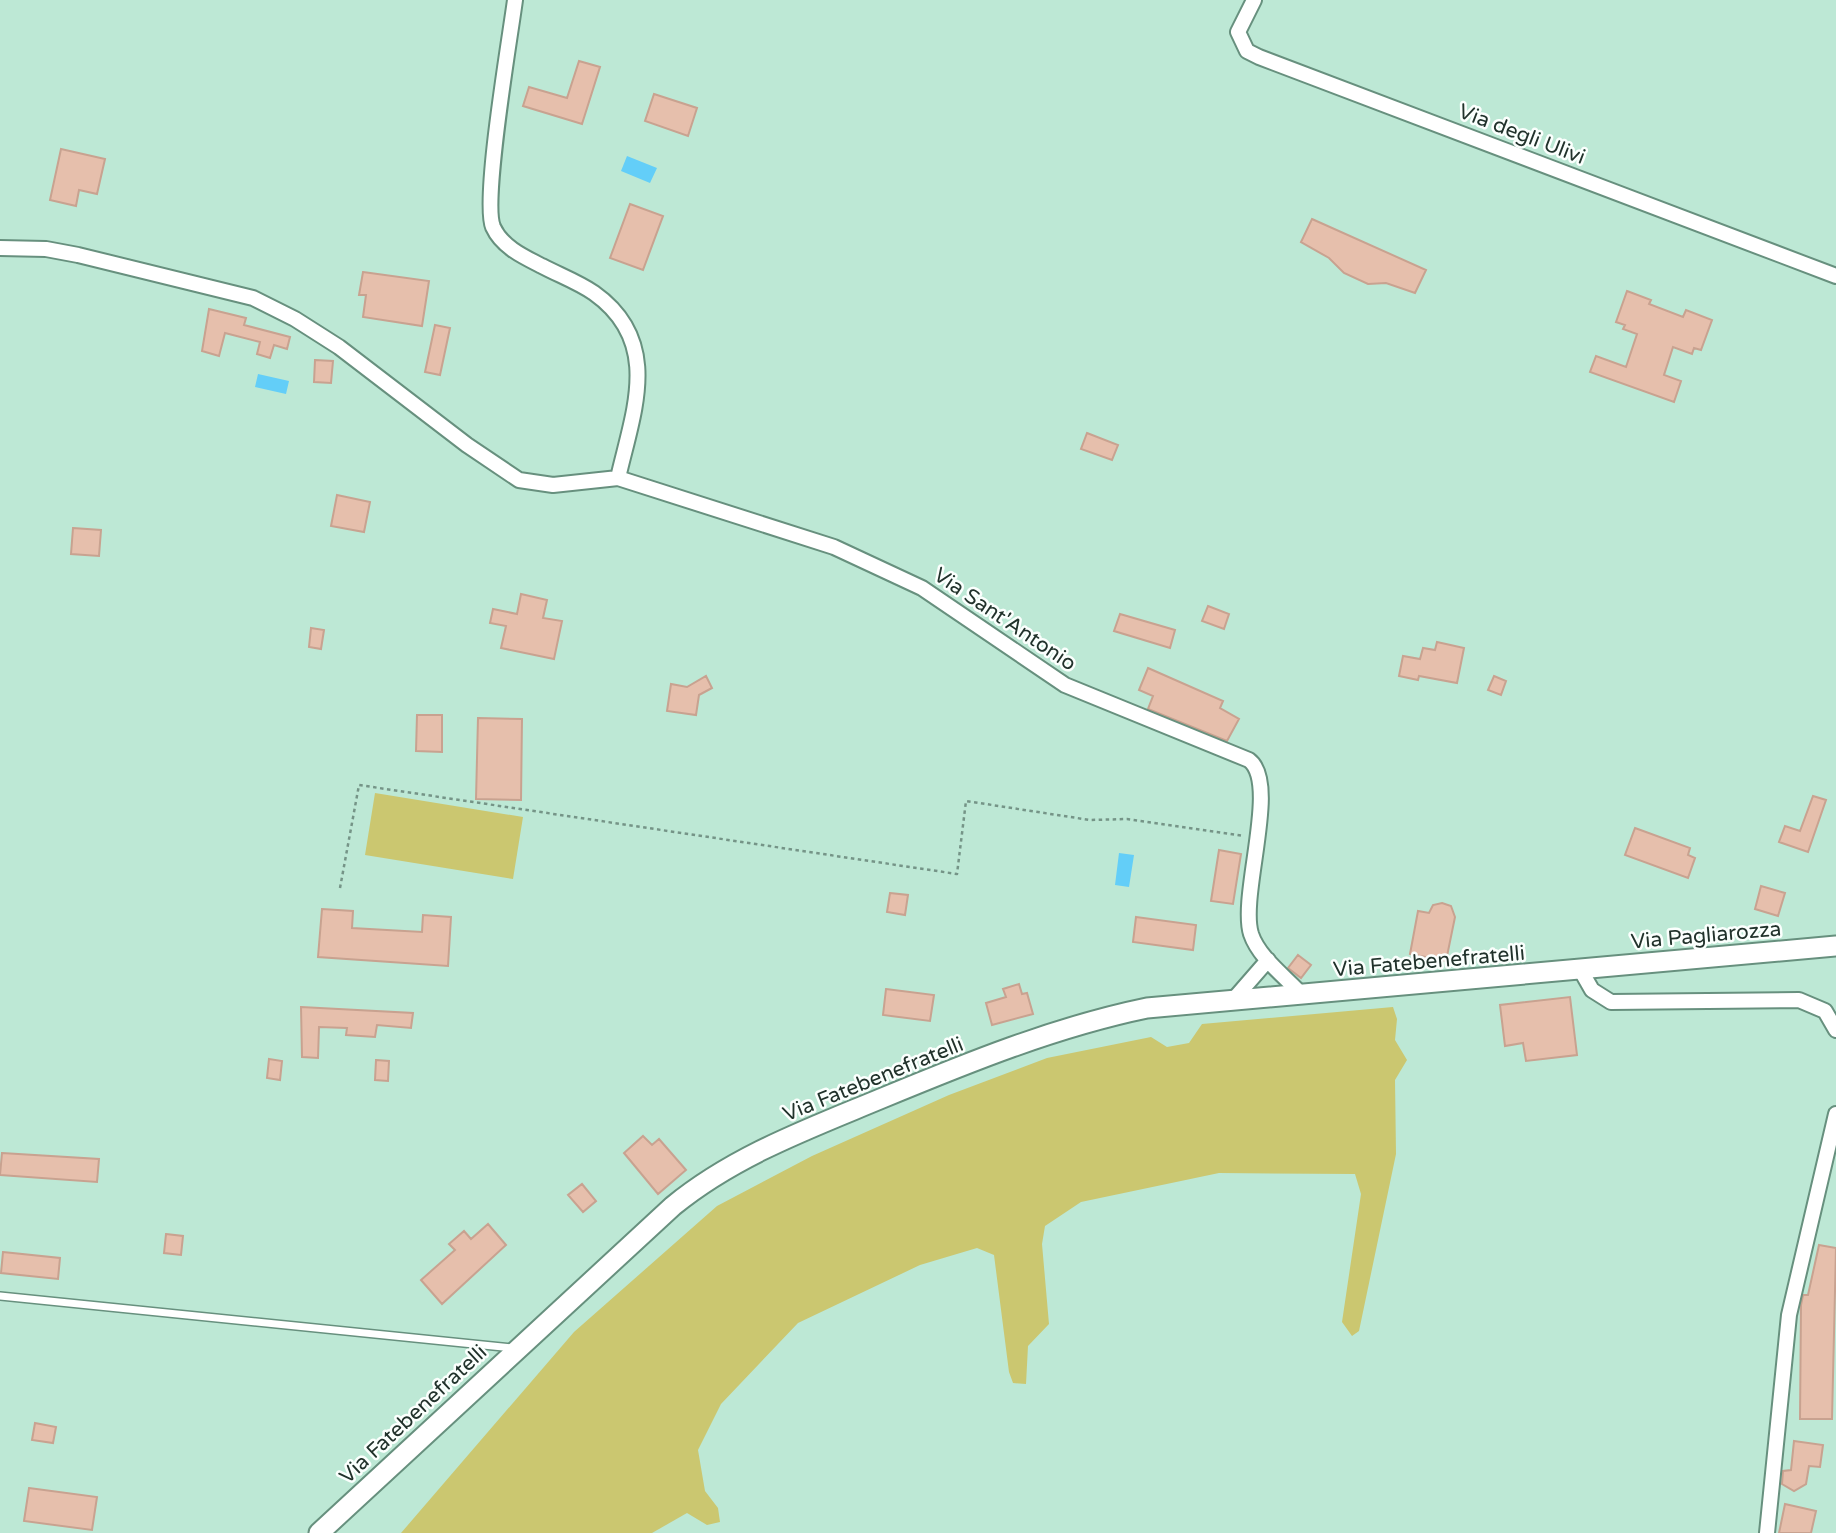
<svg xmlns="http://www.w3.org/2000/svg" width="1836" height="1533" font-family="'Varela Round',sans-serif">
<style>
.green{fill:#cbc770}
.water{fill:#63cef8}
.building{fill:#e6bfac;stroke:#c8a290;stroke-width:2}
.lines{fill:none;stroke-linecap:round;stroke-linejoin:round}
.lane-casing{stroke:#67907e;stroke-width:10}
.street-casing{stroke:#67907e;stroke-width:18}
.secondary-casing{stroke:#67907e;stroke-width:23}
.path{stroke:#759487;stroke-width:2.5;stroke-dasharray:3.5 3.5;stroke-linecap:butt}
.lane{stroke:#fff;stroke-width:7}
.street{stroke:#fff;stroke-width:14}
.secondary{stroke:#fff;stroke-width:19}
.labels{text-anchor:middle;stroke-width:5;stroke-linejoin:round;paint-order:stroke}
.street-label{font-size:21px;fill:#21322b;stroke:#fbfffd}
</style>
<rect width="100%" height="100%" fill="#bde8d5"/>
<!-- green -->
<path class="green" d="M375,793L523,817L513,879L365,855Z
M1393,1007L1397,1019L1395,1040L1407,1060L1395,1080L1396,1154L1359,1331L1352,1336L1342,1322L1361,1194L1355,1174L1219,1173L1081,1202L1045,1226L1042,1244L1049,1324L1028,1346L1026,1384L1013,1383L1009,1372L994,1255L977,1248L920,1265L798,1323L721,1404L698,1450L705,1491L718,1508L720,1522L707,1525L687,1513L652,1533H401L574,1332L717,1206L812,1156L949,1095L1047,1058L1151,1037L1167,1047L1189,1043L1202,1024Z"/>
<!-- water -->
<path class="water" d="M627,156L657,168L650,183L621,171Z
M258,374L289,381L286,394L255,387Z
M1119,853L1134,855L1129,887L1115,885Z"/>
<!-- building -->
<path class="building" d="M579,61L600,67L582,124L523,106L529,87L567,98Z
M654,94L697,108L688,136L645,121Z
M61,149L105,159L97,194L79,190L76,206L50,200Z
M630,204L663,216L643,270L610,258Z
M1312,219L1426,270L1415,293L1386,283L1368,284L1344,273L1329,258L1301,242Z
M363,272L429,281L422,326L363,317L366,295H359Z
M1627,291L1651,300L1649,304L1683,317L1686,310L1712,320L1701,350L1694,348L1692,354L1673,347L1664,375L1681,381L1674,402L1590,372L1596,356L1626,367L1637,334L1623,329L1625,325L1616,322Z
M209,309L246,318L244,325L290,337L287,349L274,345L270,358L257,354L260,342L225,333L219,356L202,351Z
M435,325L450,328L440,375L425,372Z
M315,360L333,361L331,383L314,382Z
M1087,433L1118,445L1112,460L1081,449Z
M337,495L370,502L364,532L331,526Z
M73,528L101,530L99,556L71,554Z
M521,594L547,600L543,618L562,621L554,659L501,648L506,626L490,623L493,609L517,614Z
M1208,606L1229,614L1224,629L1202,621Z
M1120,614L1175,630L1170,648L1114,631Z
M311,628L324,630L321,649L309,647Z
M1437,642L1464,648L1457,683L1419,676L1418,680L1399,676L1403,656L1420,659L1423,648L1435,650Z
M1148,668L1223,701L1220,708L1239,719L1227,741L1148,709L1153,696L1139,690Z
M706,676L712,688L699,695L696,715L667,711L671,684L687,687Z
M1494,676L1506,681L1501,695L1488,690Z
M417,715H442V752L416,751Z
M478,718L522,719L521,800L476,799Z
M1813,796L1826,800L1808,852L1779,842L1785,826L1800,831Z
M1635,828L1690,848L1688,855L1695,858L1688,878L1625,855Z
M1219,850L1241,854L1233,904L1211,901Z
M1761,886L1785,893L1778,916L1755,909Z
M890,893L908,895L905,915L887,912Z
M1442,903L1451,906L1455,917L1446,961L1410,954L1418,911L1429,913L1433,905Z
M322,909L353,911L352,928L422,932L423,915L451,917L448,966L318,957Z
M1136,917L1196,925L1193,950L1133,942Z
M1298,955L1311,965L1301,978L1288,968Z
M1019,984L1022,994L1027,993L1033,1014L992,1025L986,1003L1006,997L1003,989Z
M886,989L934,995L930,1021L883,1015Z
M1570,997L1577,1055L1526,1061L1523,1043L1505,1046L1500,1005Z
M301,1007L413,1013L411,1028L377,1025L375,1037L346,1035L347,1028L319,1027L318,1058L302,1057Z
M269,1059L282,1061L280,1080L267,1078Z
M376,1060L389,1061L388,1081L375,1080Z
M643,1136L652,1145L659,1139L686,1170L658,1194L624,1153Z
M2,1153L99,1159L97,1182L0,1175Z
M582,1184L596,1201L583,1212L568,1195Z
M488,1224L506,1245L442,1304L421,1280L455,1250L449,1244L464,1231L471,1239Z
M166,1234L183,1236L181,1255L164,1253Z
M1819,1245L1836,1248L1832,1419H1800L1801,1305L1803,1295H1808Z
M3,1252L60,1258L58,1279L1,1273Z
M35,1423L56,1427L53,1443L32,1440Z
M1794,1441L1823,1445L1820,1467L1809,1466L1806,1484L1794,1491L1782,1484L1783,1471L1791,1470Z
M29,1488L97,1497L92,1530L24,1521Z
M1785,1504L1816,1511L1811,1533H1779Z"/>
<g class="lines">
<!-- lane casing -->
<g class="lane-casing">
<path id="lane" d="M0,1296L513,1348"/>
</g>
<!-- street casing -->
<g class="street-casing">
<path id="street" d="M515,0C510,38 482,201 493,227C502,247 524,257 542,266C559,275 578,282 594,293C663,342 633,412 618,478
M1254,0L1238,32L1247,51L1259,57L1836,276
M0,248L46,249L78,255L253,298L295,319L339,347L467,445L519,480L553,485L618,478L834,547L922,588L1065,685L1249,760C1280,783 1239,895 1251,934C1259,958 1286,977 1303,996
M1580,969L1592,990L1611,1002L1799,1000L1825,1011L1836,1030
M1234,999L1268,960
M1767,1533L1789,1315L1836,1114"/>
</g>
<!-- secondary casing -->
<g class="secondary-casing">
<path id="secondary" d="M319,1533L673,1206C734,1156 808,1129 880,1099C967,1063 1055,1027 1147,1008L1836,946"/>
</g>
<!-- path -->
<path class="path" d="M340,888L359,785L957,874L966,801L1090,820L1127,819L1244,836"/>
<!-- lane -->
<use href="#lane" class="lane"/>
<!-- street -->
<use href="#street" class="street"/>
<!-- secondary -->
<use href="#secondary" class="secondary"/>
</g>
<g class="labels">
<!-- street labels -->
<g class="street-label">
<text transform="translate(1522 134) rotate(21)" y="7">Via degli Ulivi</text>
<text transform="translate(1005 619) rotate(34)" y="7">Via Sant'Antonio</text>
<text transform="translate(1706 935) rotate(-5)" y="7">Via Pagliarozza</text>
<text transform="translate(1429 961) rotate(-5)" y="7">Via Fatebenefratelli</text>
<text transform="translate(873 1079) rotate(-22)" y="7">Via Fatebenefratelli</text>
<text transform="translate(413 1414) rotate(-43)" y="7">Via Fatebenefratelli</text>
</g>
</g>
</svg>
